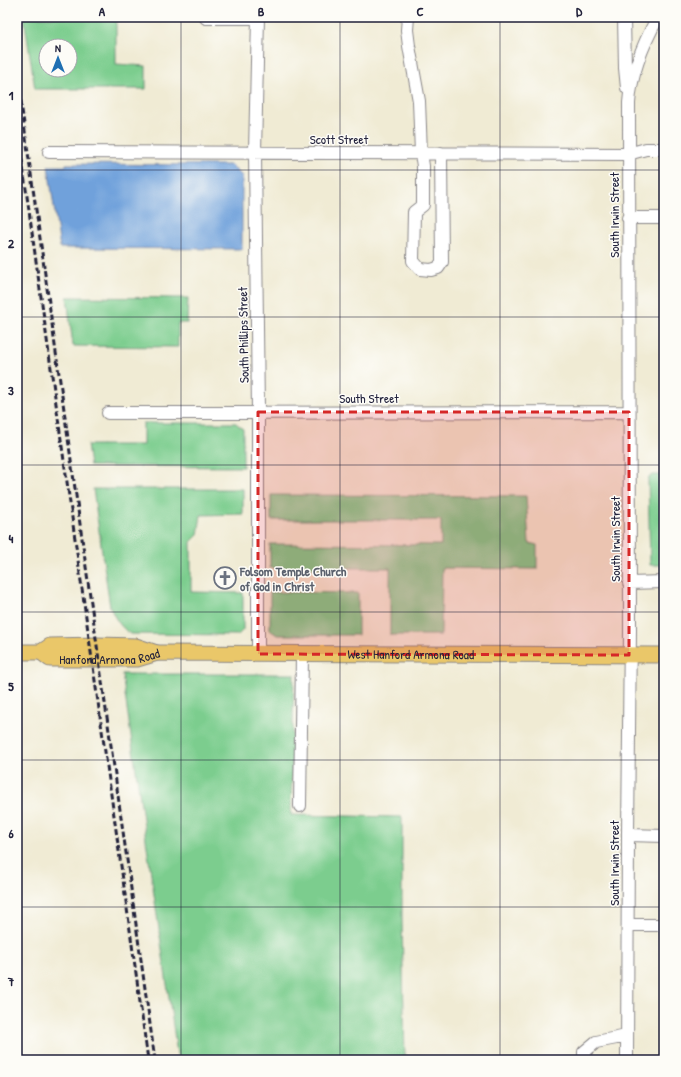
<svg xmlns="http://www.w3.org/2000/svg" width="681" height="1077" font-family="'Patrick Hand',sans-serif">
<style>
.green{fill:#7bcd8e;stroke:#4e7864;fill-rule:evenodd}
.water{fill:#70a1db;stroke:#49628b}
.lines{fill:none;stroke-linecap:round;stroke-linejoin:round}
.minor-casing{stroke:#898688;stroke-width:14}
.major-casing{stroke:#898688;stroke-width:17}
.minor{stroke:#fff;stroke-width:12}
.major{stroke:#eac769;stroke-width:15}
.rail{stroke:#22223b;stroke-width:3;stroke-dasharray:6 3;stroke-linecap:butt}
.marked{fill:#d62828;fill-opacity:0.2;stroke:#d62828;stroke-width:3;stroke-dasharray:8 5;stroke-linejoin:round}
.grid{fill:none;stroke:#22223b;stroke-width:1;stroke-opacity:0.55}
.labels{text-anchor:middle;stroke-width:3;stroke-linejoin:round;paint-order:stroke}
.street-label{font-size:13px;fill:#22223b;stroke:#fdfcf7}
.worship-label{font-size:13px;font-weight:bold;fill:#5b616d;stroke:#fdfcf7;text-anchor:start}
.neatline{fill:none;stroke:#22223b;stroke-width:1.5}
.grid-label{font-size:13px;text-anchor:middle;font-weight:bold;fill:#22223b}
</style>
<rect width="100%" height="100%" fill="#fdfcf7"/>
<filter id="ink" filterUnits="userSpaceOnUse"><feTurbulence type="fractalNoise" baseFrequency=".025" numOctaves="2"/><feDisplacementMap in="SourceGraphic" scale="8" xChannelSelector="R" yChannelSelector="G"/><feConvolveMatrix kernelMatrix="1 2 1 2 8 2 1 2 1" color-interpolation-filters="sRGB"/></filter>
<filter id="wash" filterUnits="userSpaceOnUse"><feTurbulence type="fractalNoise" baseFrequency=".012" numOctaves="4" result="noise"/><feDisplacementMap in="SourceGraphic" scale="16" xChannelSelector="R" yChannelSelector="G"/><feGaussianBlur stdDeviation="0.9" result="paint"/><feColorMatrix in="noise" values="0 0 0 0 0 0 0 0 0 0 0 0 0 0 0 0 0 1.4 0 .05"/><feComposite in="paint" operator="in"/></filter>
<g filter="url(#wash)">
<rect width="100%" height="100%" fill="#f0ebd4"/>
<!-- green -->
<path class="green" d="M24,17H116V64L146,66V89H35ZM46,46H70V70H46Z
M67,297L188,298L187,323H178V347L73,346Z
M143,423H236L243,429V467L90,466L87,445H143Z
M652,475H664V565H650L648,478Z
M93,489H243V514L201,515L198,535L191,542V592L243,593V630L238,635L130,634C119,625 116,620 110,607Z
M271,495L526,496L529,543L537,545V569L442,568L441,635H390V568H270V544L441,545V520H271Z
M270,592L358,593V635H277L270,630Z
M122,674H294L291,815L402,817V920L405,1060H178Z"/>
<!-- water -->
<path class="water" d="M66,164L231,165L242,176V249L60,248L48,166H66Z"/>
</g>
<g filter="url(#ink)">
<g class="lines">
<!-- minor casing -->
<g class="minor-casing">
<path id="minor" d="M258,17L255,152L258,412V654
M408,17L407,30L409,46L419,101L421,153L423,166V205L414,212L413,261L420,269L431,270L438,268L442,262L441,153
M624,17L625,68L627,88
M206,18H258
M49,152L628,154L646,149H664
M628,218H664
M108,413L629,412
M629,583L664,582
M300,806L302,654
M628,835L664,836
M628,925H664
M584,1060V1052L596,1042L627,1036
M627,1060L628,835L630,630L629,103C631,72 643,44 658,17"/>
</g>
<!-- major casing -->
<g class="major-casing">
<g id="major">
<path d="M17,652H41L50,646L98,645L136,646L157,653"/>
<path id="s1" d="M41,652L50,659H137L157,653L664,655"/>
</g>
</g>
<!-- minor -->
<use href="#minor" class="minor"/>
<!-- major -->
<use href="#major" class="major"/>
<!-- rail -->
<path class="rail" d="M17,74L155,1060
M17,124C60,436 105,748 148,1060"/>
</g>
</g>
<!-- marked area -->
<path class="marked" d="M258,412H629V655L258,654Z"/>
<!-- grid -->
<path class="grid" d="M181,17V1060M340,17V1060M500,17V1060M17,170H664M17,317H664M17,465H664M17,612H664M17,760H664M17,907H664"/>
<!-- icons -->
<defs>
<g id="church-ring" transform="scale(1.15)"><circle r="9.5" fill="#fdfcf7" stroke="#6b7280" stroke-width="1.5"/><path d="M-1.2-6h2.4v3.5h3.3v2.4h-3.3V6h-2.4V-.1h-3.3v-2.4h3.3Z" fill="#6b7280"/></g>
</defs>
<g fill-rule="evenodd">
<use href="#church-ring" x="225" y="578"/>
</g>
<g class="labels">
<!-- street labels -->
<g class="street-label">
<text x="339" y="144">Scott Street</text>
<text transform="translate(614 215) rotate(-90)" y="5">South Irwin Street</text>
<text transform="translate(243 335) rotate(-91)" y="5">South Phillips Street</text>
<text x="369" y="403">South Street</text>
<text transform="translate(615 539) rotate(-90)" y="5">South Irwin Street</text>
<text dy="5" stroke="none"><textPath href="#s1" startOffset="71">Hanford Armona Road</textPath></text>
<text dy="5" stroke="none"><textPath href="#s1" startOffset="373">West Hanford Armona Road</textPath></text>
<text transform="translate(614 863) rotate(-90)" y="5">South Irwin Street</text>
</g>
<!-- worship labels -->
<g class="worship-label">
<text x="240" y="576">Folsom Temple Church<tspan x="240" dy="15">of God in Christ</tspan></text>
</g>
</g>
<!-- margin -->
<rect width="681" height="1077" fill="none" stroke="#fdfcf7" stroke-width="44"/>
<!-- north arrow -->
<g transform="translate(58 58)"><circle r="19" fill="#fdfcf7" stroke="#a5a5ac"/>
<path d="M0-3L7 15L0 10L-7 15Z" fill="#1f6fb2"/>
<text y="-6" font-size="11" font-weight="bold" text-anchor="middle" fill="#22223b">N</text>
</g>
<rect x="22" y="22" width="637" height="1033" class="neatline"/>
<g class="grid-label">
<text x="102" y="16">A</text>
<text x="261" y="16">B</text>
<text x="420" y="16">C</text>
<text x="579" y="16">D</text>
<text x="11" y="100">1</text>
<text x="11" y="248">2</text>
<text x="11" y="395">3</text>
<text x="11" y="543">4</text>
<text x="11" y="691">5</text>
<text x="11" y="838">6</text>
<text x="11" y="986">7</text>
</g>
</svg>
